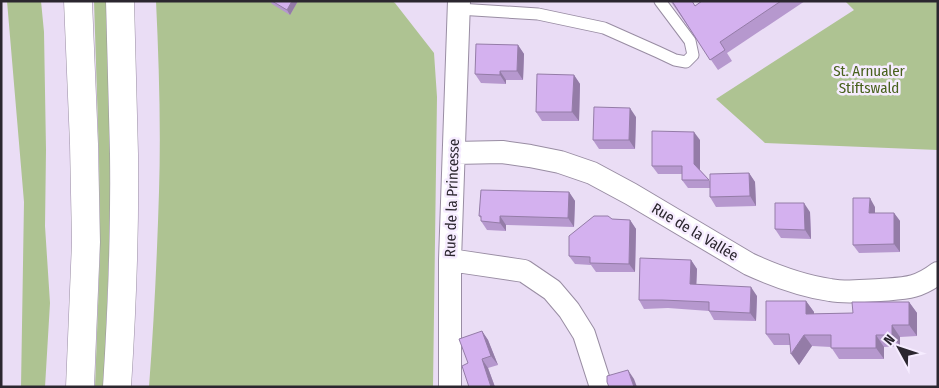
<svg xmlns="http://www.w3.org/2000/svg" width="939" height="388" font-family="'Fira Sans Condensed',sans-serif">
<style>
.green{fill:#aec392}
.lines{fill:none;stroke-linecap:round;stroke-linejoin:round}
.lane-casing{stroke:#998da3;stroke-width:13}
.street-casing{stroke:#998da3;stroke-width:24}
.highway-casing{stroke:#998da3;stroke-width:29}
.lane{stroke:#fff;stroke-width:11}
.street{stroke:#fff;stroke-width:22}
.highway{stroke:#fff;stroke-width:28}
.wall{fill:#b698ce}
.shaded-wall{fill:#947ca7}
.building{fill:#d4b1ef;stroke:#947ca7}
.labels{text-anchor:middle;stroke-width:5;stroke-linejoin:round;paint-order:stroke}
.park-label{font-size:15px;fill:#48611d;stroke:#f6ecff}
.street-label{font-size:15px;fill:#2b262f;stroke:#f6ecff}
</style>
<rect width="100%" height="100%" fill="#eaddf5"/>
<!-- green -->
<path class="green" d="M7,1H41L44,32L46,150L45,226L50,303L45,387H21L24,202Z
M94,1H106L111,156L109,254L104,387H95L100,252L99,158Z
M156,1H392L395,3L434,53L437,97L433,387H149C154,322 157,257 159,192C161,129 159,65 156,1Z
M845,1H938V150L765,143L716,99L854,10Z"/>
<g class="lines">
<!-- lane casing -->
<g class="lane-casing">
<path id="lane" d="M458,9L538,14L604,28L658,52L675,60L686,62L693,55L690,41L660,1"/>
</g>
<!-- street casing -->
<g class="street-casing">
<path id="street" d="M454,153L502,152L530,156L560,162L592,173L631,194L749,264C773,275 803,286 830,290C846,293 863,291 880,290C905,288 917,289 938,273
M450,260L524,271L552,290L569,310L584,334L601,387
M450,387V260L459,1"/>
</g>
<!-- highway casing -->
<g class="highway-casing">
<path id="highway" d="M78,1L84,144L86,242L80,387
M117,387C122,309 125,231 124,154C123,103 121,52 120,1"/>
</g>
<!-- lane -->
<use href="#lane" class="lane"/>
<!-- street -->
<use href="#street" class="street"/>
<!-- highway -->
<use href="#highway" class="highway"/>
</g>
<!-- wall -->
<path class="wall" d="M270,1H298L290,15L272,4Z
M702,1H805L727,53L732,61L718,70L671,2L695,6Z
M518,45L524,54L523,80H506V84L481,83L475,74Z
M574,75L580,84L579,121H542L536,112Z
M636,117L635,149H599L593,140Z
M700,140V170L710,181L749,173L755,182L756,206L716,207L710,197V188H688L682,180V174H658L652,166Z
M569,192L575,201L574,227L506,225V231L487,230L481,221V218L479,216Z
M875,207V213H894L900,221V252L859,253L853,245Z
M810,212L811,239L781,238L775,229Z
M612,219L630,220L636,229L635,272H596L591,265L575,264L569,256Z
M691,260L697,269L696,285L757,296L756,321L714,320L709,311L668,308L644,309L639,300Z
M806,301L814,312V314L853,313L909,302L917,313V336L900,337V346L884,347V359H839L831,347L812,346L799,365L790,345H774L766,334Z
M482,331L488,340L498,365L488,368L495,387H469L468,363Z"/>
<!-- shaded-wall -->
<path class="shaded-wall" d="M292,1H298L290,15L287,10Z
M518,45L524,54L523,80L517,71Z
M500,71L506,80V84L500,75Z
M574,75L580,84L579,121L572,112Z
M630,108L636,117L635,149L629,140Z
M694,132L700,140V172L694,164Z
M749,173L755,182L756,206L750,196Z
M569,192L575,201L574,227L568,218Z
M870,198L875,207V221L869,213Z
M804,203L810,212L811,239L805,230Z
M894,213L900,221V252L894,244Z
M500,216L506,225V231L500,223Z
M630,220L636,229L635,272L629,264Z
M691,260L697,269L696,293L690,284Z
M751,287L757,296L756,321L750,313Z
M806,301L814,312V326L806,314Z
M909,302L917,313V336L909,325Z
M892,325L900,337V346L892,335Z
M482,331L488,340L498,365L491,356Z
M804,335L812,346L799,365L791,354Z
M876,335L884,347V359L876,348Z
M482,359L488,368L495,387H491Z
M628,370L634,379L637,387H634Z"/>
<!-- building -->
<path class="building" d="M272,1H292L287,10Z
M672,1H692L695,6L702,1H781L720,42L725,50L710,60Z
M476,44L518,45L517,71H500V75L475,74Z
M537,74L574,75L572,112H536Z
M594,107L630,108L629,140H593Z
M652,131L694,132V164L709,180H682V166H652Z
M749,173L750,196L710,197V174Z
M481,190L569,192L568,218L500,216V223L481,221V216H479Z
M853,198H870L869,213H894V244L853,245Z
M775,203H804L805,230L775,229Z
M594,216H608L612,219L630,220L629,264L590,263V257L569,256V236Z
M640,258L691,260L690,284L751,287L750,313L709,311V302L662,300H639Z
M766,301H806V314L853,313L852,302H909V325H892V335H876V348H831V335H804L791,354L789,334H766Z
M482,331L491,356L482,359L491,387H469L462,366L468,363L459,339Z
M628,370L634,387H609L607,382V376Z"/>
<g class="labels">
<!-- park labels -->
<g class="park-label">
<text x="869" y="76">St. Arnualer<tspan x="869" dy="17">Stiftswald</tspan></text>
</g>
<!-- street labels -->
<g class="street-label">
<text transform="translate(452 198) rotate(-88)" y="5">Rue de la Princesse</text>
<text transform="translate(695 232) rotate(31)" y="5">Rue de la Vallée</text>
</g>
</g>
<!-- border -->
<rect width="939" height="388" fill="none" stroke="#2b262f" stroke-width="5"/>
<!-- north arrow -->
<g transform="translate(899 348) rotate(310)" stroke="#f6ecff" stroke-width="4" paint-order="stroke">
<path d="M0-4L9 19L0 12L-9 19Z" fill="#2b262f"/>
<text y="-8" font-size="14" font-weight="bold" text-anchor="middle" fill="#2b262f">N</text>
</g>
</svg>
